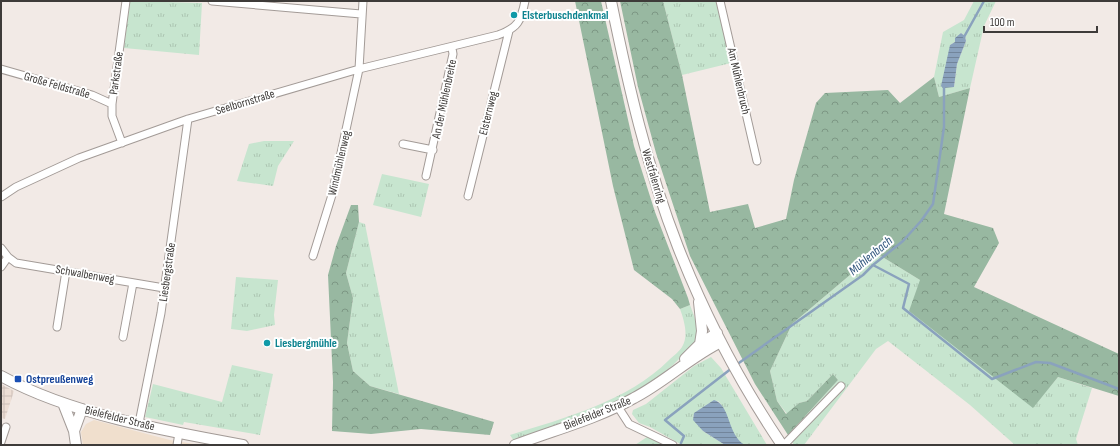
<svg xmlns="http://www.w3.org/2000/svg" width="1120" height="446" font-family="'Sofia Sans Condensed',sans-serif">
<style>
.commercial{fill:#f0dfcd}
.industrial{fill:url(#industrial-grid)}
.grass{fill:url(#grass-tufts);fill-rule:evenodd}
.forest{fill:url(#forest-crowns)}
.water{fill:url(#water-rules)}
.lines{fill:none;stroke-linecap:round;stroke-linejoin:round}
.stream{stroke:#8aa2bd;stroke-width:2.5}
.minor-casing{stroke:#a39b97;stroke-width:9}
.secondary-casing{stroke:#a39b97;stroke-width:12}
.minor{stroke:#fff;stroke-width:7}
.secondary{stroke:#fff;stroke-width:10}
.culture-dot{fill:#0f9aa8;stroke:#fff;stroke-width:1.5}
.transit-dot{fill:#1a4fb4;stroke:#fff;stroke-width:1.5}
.labels{text-anchor:middle;stroke-width:4;stroke-linejoin:round;paint-order:stroke}
.culture-label{font-size:12px;font-weight:bold;fill:#0d838f;stroke:#fff;text-anchor:start}
.street-label{font-size:12px;fill:#3e3b39;stroke:#fff}
.transit-label{font-size:12px;font-weight:bold;fill:#164399;stroke:#fff;text-anchor:start}
.water-label{font-size:13px;font-style:italic;fill:#32567e;stroke:#fff}
</style>
<defs>
<pattern id="industrial-grid" width="8" height="8" patternUnits="userSpaceOnUse"><rect width="8" height="8" fill="#edded5"/><path d="M0 4h8M4 0v8" fill="none" stroke="#ccbfb8"/></pattern>
<pattern id="grass-tufts" width="24" height="20" patternUnits="userSpaceOnUse"><rect width="24" height="20" fill="#c7e5cf"/><path d="M3 7l-1-3M5 7V3M7 7l1-3M15 17l-1-3M17 17v-4M19 17l1-3" fill="none" stroke="#acc5b2"/></pattern>
<pattern id="forest-crowns" width="20" height="18" patternUnits="userSpaceOnUse"><rect width="20" height="18" fill="#98b8a1"/><path d="M2 6a3 3 0 1 1 6 0M12 15a3 3 0 1 1 6 0" fill="none" stroke="#7d9784"/></pattern>
<pattern id="water-rules" width="6" height="5" patternUnits="userSpaceOnUse"><rect width="6" height="5" fill="#8aa2bd"/><path d="M0 2.5h6" fill="none" stroke="#72859b"/></pattern>
</defs>
<rect width="100%" height="100%" fill="#f2eae6"/>
<!-- commercial -->
<path class="commercial" d="M94,420L170,440L200,445H83L81,432L86,424Z"/>
<!-- industrial -->
<path class="industrial" d="M1,384L14,391L5,419L1,418Z"/>
<!-- grass -->
<path class="grass" d="M130,1L202,3L199,55L124,48Z
M663,1H716L731,63L682,75Z
M974,1H996L984,26L970,88L939,97L934,77L943,32L964,20ZM961,33L965,36L966,41L957,64L954,87L950,45L955,42Z
M264,141H294L278,166L273,186L237,181L249,144Z
M382,174L429,184L421,217L373,205Z
M359,222L365,224L399,394L370,386L353,371L347,343L353,298L346,273Z
M876,253L920,280L1033,407L1058,377L1092,388L1076,439L1078,445H1015L970,405L888,341L876,349L804,445H794L788,435L838,380L833,374L807,401L799,403L787,414L777,401L770,371L792,324Z
M236,277L278,280L274,315L275,325L247,331L231,329Z
M690,305C693,313 699,327 697,337C695,345 687,351 682,356C638,403 573,419 514,441L510,435C565,418 628,401 669,360C673,356 679,352 682,347C689,336 684,320 680,309Z
M711,357L721,368L767,445C761,445 751,446 745,445C728,440 730,412 718,401L693,416L703,431L725,445H682L650,427L639,423L632,414L633,410L646,404L694,366Z
M232,365L273,374L260,435L184,422L183,425L145,417L153,384L222,402Z
M647,437L653,438L665,445H635Z"/>
<!-- forest -->
<path class="forest" d="M575,1H601L634,146L655,212L688,298L690,305L680,309L672,299L634,270L613,186Z
M620,1H663L682,75L710,212L748,204L755,228L786,219L794,180L816,103L825,93L888,90L900,103L934,77L939,97L970,88L944,214L993,228L999,243L974,287L1119,354V396L1058,377L1033,408L909,311L920,280L876,253L792,324L770,371L777,401L786,414L799,403L807,401L833,374L838,380L788,435L755,384L690,256L656,153L638,87Z
M351,205H358L359,222L346,273L353,298L347,343L353,371L370,386L494,422L490,435L421,429L371,434L332,431L333,382L328,275L336,246Z"/>
<!-- water -->
<path class="water" d="M961,33L965,36L966,41L957,64L954,87L943,88L941,86L950,45L955,42V38Z
M714,400C731,405 727,435 745,445H725L703,431L693,420L694,413Z"/>
<g class="lines">
<!-- stream -->
<path class="stream" d="M964,37L984,1
M873,265L909,284L903,308L992,379L1036,362L1050,363L1119,389
M736,365L863,275L873,265L903,241L921,221L933,204L944,127V86
M681,443L684,436L665,420L732,368"/>
<!-- minor casing -->
<g class="minor-casing">
<path id="minor" d="M212,1L361,14
M720,1L757,161
M1,69L92,95L112,104
M122,143L112,116V104L126,1
M403,144L433,150
M426,176L453,54L452,48
M468,196L509,31
M1,197L16,187L79,158L188,119L359,69L498,35C518,28 521,21 525,1
M1,248L8,257L1,267
M313,256L332,195L359,69L363,1
M8,257L16,263L164,288
M57,327L66,271
M123,337L133,283
M618,407L629,424L673,445
M139,423L161,313L188,119
M1,442L6,427
M177,445L179,433
M784,445L841,386"/>
</g>
<!-- secondary casing -->
<g class="secondary-casing">
<path id="secondary" d="M611,1C628,84 647,168 678,247C705,316 740,383 782,445
M699,302L702,331L700,344
M685,359L700,344L717,333
M1,376C70,414 165,431 243,445
M63,403L74,431L76,445
M74,431L82,409
M515,445C554,430 597,419 634,398C665,382 690,357 721,342"/>
</g>
<!-- minor -->
<use href="#minor" class="minor"/>
<!-- secondary -->
<use href="#secondary" class="secondary"/>
</g>
<!-- markers -->
<g class="culture-dot">
<circle cx="514" cy="15" r="4"/>
<circle cx="267" cy="343" r="4"/>
</g>
<rect class="transit-dot" x="14" y="375" width="8" height="8" rx="2"/>
<g class="labels">
<!-- culture labels -->
<g class="culture-label">
<text x="522" y="19">Elsterbuschdenkmal</text>
<text x="275" y="347">Liesbergmühle</text>
</g>
<!-- street labels -->
<g class="street-label">
<text transform="translate(116 73) rotate(-82)" y="4">Parkstraße</text>
<text transform="translate(739 81) rotate(77)" y="4">Am Mühlenbruch</text>
<text transform="translate(57 85) rotate(16)" y="4">Große Feldstraße</text>
<text transform="translate(444 99) rotate(-78)" y="4">An der Mühlenbreite</text>
<text transform="translate(245 102) rotate(-17)" y="4">Seelbornstraße</text>
<text transform="translate(488 113) rotate(-76)" y="4">Elsternweg</text>
<text transform="translate(339 163) rotate(-77)" y="4">Windmühlenweg</text>
<text transform="translate(654 176) rotate(73)" y="4">Westfalenring</text>
<text transform="translate(167 272) rotate(-82)" y="4">Liesbergstraße</text>
<text transform="translate(85 274) rotate(10)" y="4">Schwalbenweg</text>
<text transform="translate(597 413) rotate(-22)" y="4">Bielefelder Straße</text>
<text transform="translate(120 418) rotate(14)" y="4">Bielefelder Straße</text>
</g>
<!-- transit labels -->
<g class="transit-label">
<text x="26" y="383">Ostpreußenweg</text>
</g>
<!-- water labels -->
<g class="water-label">
<text transform="translate(870 255) rotate(-40)" y="5">Mühlenbach</text>
</g>
</g>
<!-- border -->
<rect width="1120" height="446" fill="none" stroke="#3e3b39" stroke-width="4"/>
<!-- scale -->
<path d="M984 26v6h113v-6" fill="none" stroke="#3e3b39" stroke-width="2"/>
<text x="990" y="26" font-size="12" fill="#3e3b39" stroke="#ffffff" stroke-width="3" paint-order="stroke">100 m</text>
</svg>
